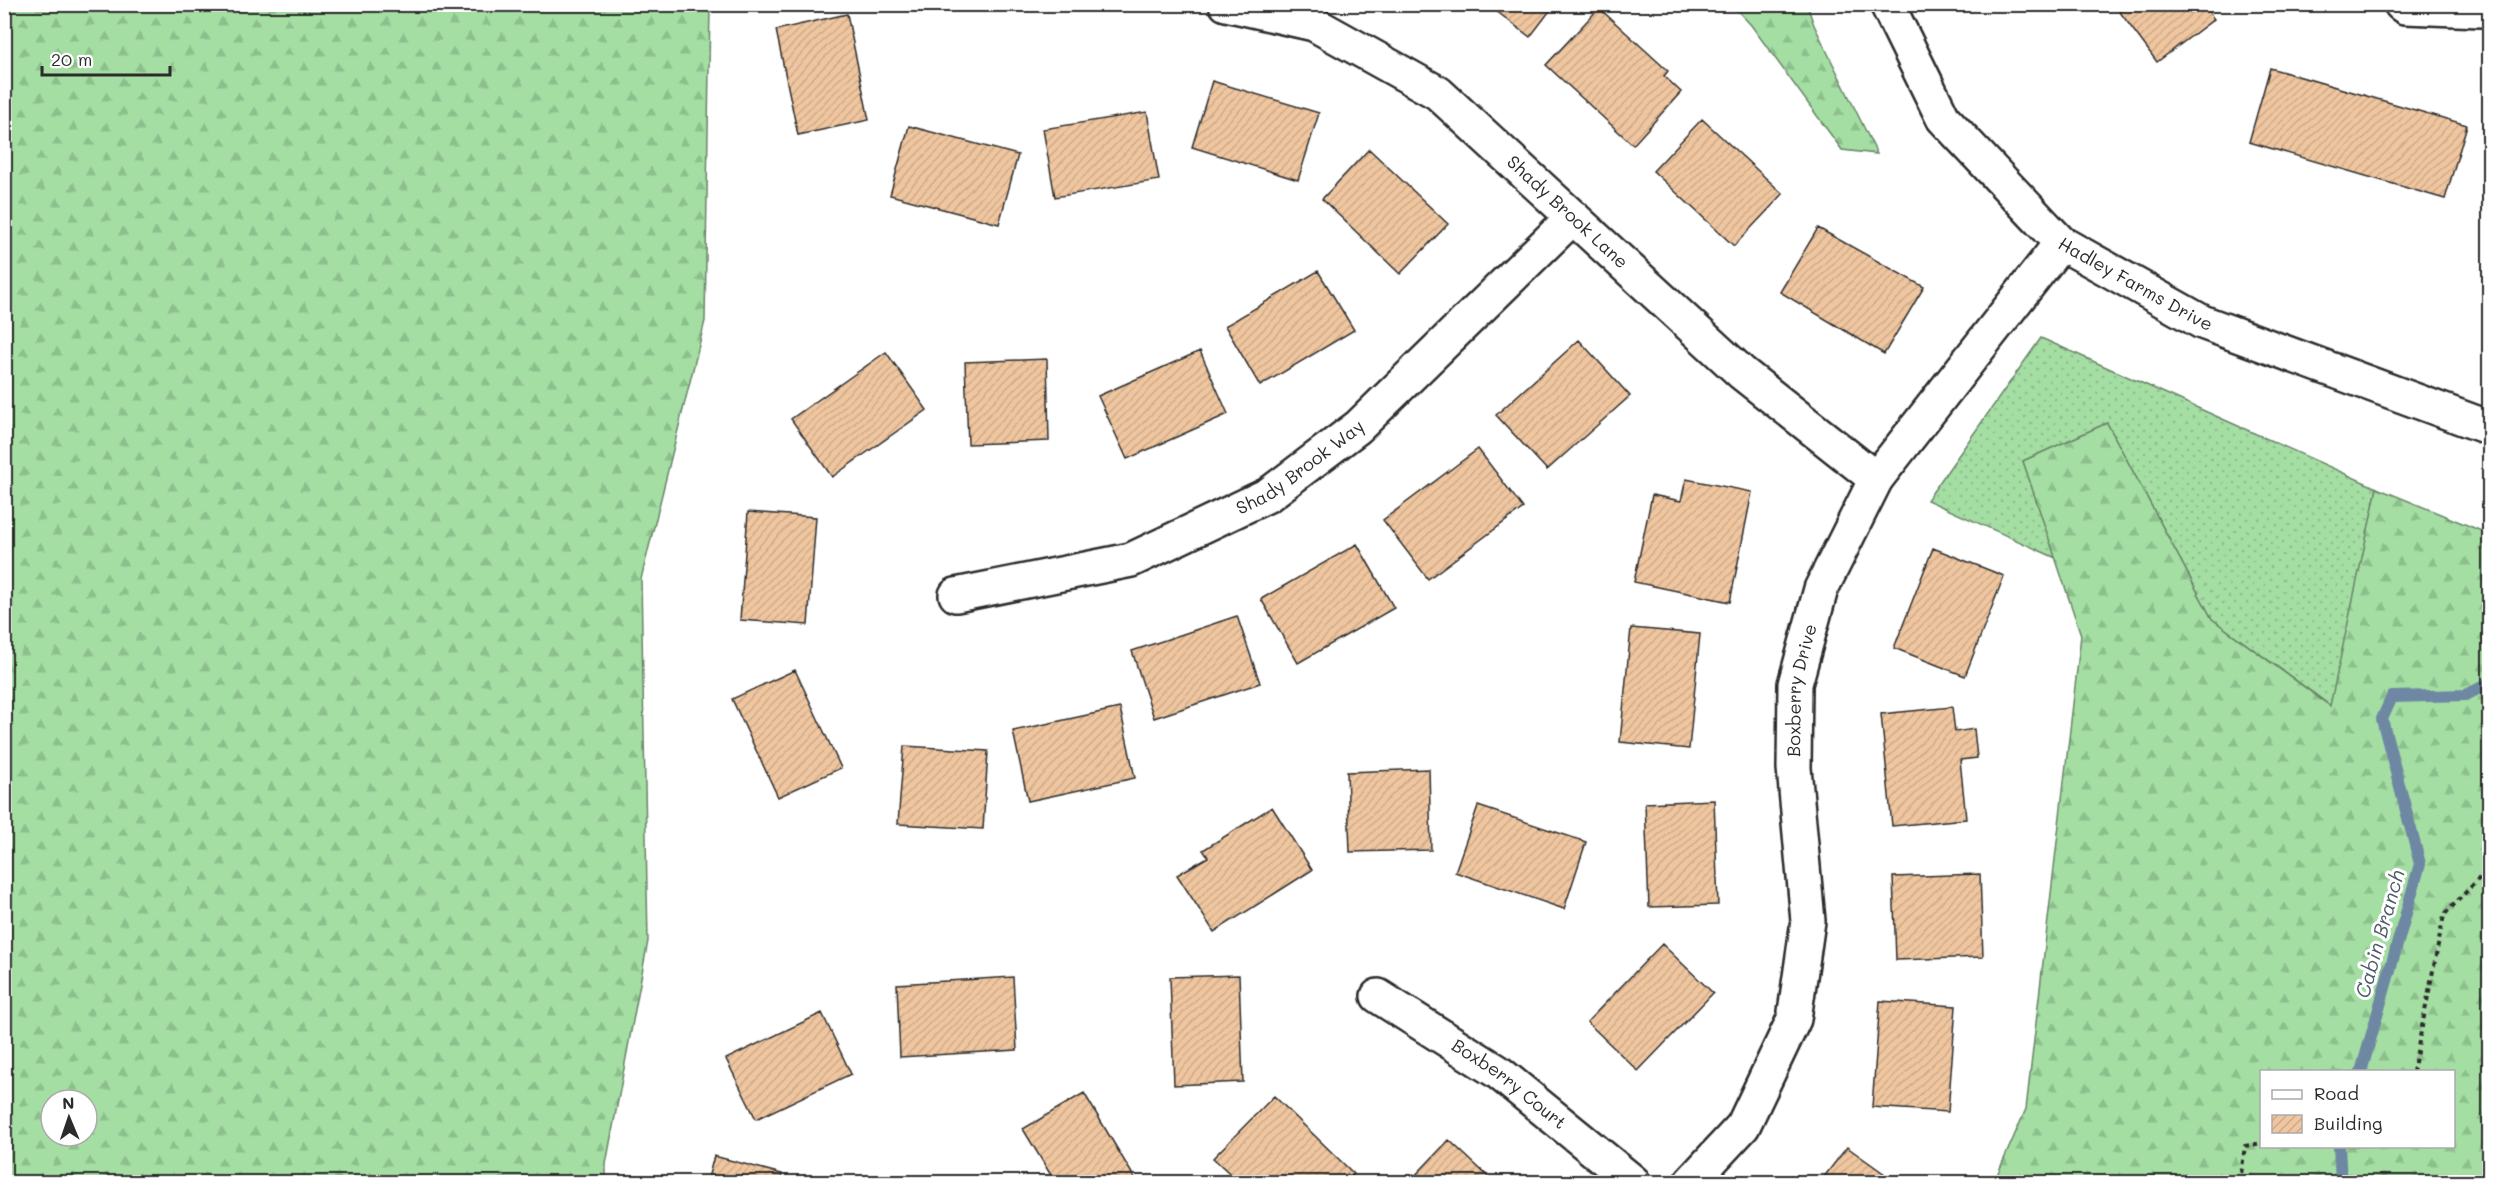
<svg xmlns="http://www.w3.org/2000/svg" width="2494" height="1187" font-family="Mali,sans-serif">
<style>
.grass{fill:url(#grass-dots);stroke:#688467;stroke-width:1.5}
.forest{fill:url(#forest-firs);stroke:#688467;stroke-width:1.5;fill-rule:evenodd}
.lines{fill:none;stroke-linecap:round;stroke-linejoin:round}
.stream{stroke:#6e88a3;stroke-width:12}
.building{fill:url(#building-hatch);stroke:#2b2b2b;stroke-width:1.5}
.minor-casing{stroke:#2b2b2b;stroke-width:38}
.tertiary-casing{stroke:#2b2b2b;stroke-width:38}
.path{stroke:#2b2b2b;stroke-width:4;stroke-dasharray:4.5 4.5;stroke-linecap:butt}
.minor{stroke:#fff;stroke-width:33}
.tertiary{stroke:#fff;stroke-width:33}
.labels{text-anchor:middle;stroke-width:6;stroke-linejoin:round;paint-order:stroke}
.street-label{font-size:18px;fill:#2b2b2b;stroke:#fff}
.water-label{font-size:20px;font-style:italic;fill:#4c5a67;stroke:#fff}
</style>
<defs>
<pattern id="grass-dots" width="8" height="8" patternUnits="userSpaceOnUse" patternTransform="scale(1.5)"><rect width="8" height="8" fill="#a4dea3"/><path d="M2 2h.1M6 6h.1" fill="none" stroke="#8dbf8c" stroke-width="1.8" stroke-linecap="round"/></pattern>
<pattern id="forest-firs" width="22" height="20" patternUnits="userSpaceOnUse" patternTransform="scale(1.5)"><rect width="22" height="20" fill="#a4dea3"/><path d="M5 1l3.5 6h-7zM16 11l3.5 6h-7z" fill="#8dbf8c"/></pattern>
<pattern id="building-hatch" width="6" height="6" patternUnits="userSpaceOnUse" patternTransform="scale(1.5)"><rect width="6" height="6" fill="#efc69f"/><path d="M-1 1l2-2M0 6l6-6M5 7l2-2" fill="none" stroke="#cdaa89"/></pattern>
</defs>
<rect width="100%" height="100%" fill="#fff"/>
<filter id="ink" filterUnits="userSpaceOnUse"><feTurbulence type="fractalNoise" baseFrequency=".0167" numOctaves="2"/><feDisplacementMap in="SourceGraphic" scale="12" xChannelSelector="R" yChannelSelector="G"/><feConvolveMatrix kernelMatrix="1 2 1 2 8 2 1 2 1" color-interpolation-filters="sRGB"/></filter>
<g filter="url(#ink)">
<!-- grass -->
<path class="grass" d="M2041,338L2377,488L2331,706L2212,619L2107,423L2023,461L2056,558L1927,500Z"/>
<!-- forest -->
<path class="forest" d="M5,4L710,5L705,321L641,579L648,941L606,1164V1182H5ZM51,1100H87V1136H51Z
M1732,5H1807L1814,25L1877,154L1842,150L1751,25Z
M2107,423L2212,619L2330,706L2377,488L2489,534V1182H1994L2026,1109L2081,635L2023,461ZM2262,1072H2454V1146H2262Z"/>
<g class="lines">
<!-- stream -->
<path class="stream" d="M2361,1072L2420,864L2382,719L2392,697L2466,695L2490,683
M2339,1146L2341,1182"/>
</g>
<!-- building -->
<path class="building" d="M1487,4H1555L1530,37Z
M2114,4H2203L2214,19L2157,62Z
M1599,8L1668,71L1664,76L1681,92L1633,145L1546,65Z
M847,14L869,120L798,135L776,30Z
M2270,68L2467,125L2445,199L2249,142Z
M1212,81L1319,113L1298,180L1192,147Z
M1147,112L1159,180L1055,197L1043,129Z
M1702,119L1783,194L1734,246L1653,171Z
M909,126L1018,155L999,224L890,195Z
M1369,149L1448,224L1400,274L1322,199Z
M1818,228L1924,287L1884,354L1780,292Z
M1318,271L1354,330L1260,386L1225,326Z
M1579,340L1630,396L1547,470L1496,415Z
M1200,351L1228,414L1127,459L1098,396Z
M886,352L927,410L832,477L791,419Z
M1047,359L1049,441L968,444L965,362Z
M1478,449L1523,508L1428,579L1383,520Z
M1686,479L1752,492L1730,602L1634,582L1652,495L1681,501Z
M748,512L816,517L808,625L740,620Z
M1357,544L1394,608L1298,663L1261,599Z
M1933,548L2004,576L1965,676L1894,648Z
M1237,616L1260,683L1154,718L1132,651Z
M1631,628L1700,634L1689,749L1620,742Z
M795,670L841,768L778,797L732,699Z
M1952,707L1955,732L1974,729L1977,758L1960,760L1966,819L1892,826L1881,714Z
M1120,708L1135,778L1028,801L1013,731Z
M904,746L988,751L983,829L898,824Z
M1429,769L1431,850L1350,852L1347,772Z
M1714,800L1718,905L1649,907L1645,803Z
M1478,806L1586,842L1564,909L1455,872Z
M1272,807L1312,870L1214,932L1177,875L1208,857L1203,850Z
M1980,874L1983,957L1896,960L1893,877Z
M1662,944L1713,993L1638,1071L1587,1022Z
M1239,975L1243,1082L1174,1085L1170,977Z
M1013,977L1017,1050L900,1057L897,984Z
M1880,1001L1956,1006L1948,1112L1872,1107Z
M822,1013L851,1074L756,1119L726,1059Z
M1084,1093L1137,1182H1055L1023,1129Z
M1274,1096L1354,1174L1346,1182H1239L1213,1158Z
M1449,1140L1494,1182H1409Z
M1847,1147L1896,1182H1820Z
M714,1156L782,1174L780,1182H707Z"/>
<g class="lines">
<!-- minor casing -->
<g class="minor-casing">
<g id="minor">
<path id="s1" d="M1226,4L1314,24L1438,93L1742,373L1876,479"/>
<path d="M2401,4L2405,7L2481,10L2490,8"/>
<path id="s2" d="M956,595L1131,560L1268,495L1358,427L1573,217"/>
<path id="s3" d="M1378,996L1498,1072L1633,1182"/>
<path id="s4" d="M1691,1182L1743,1126L1794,1019L1808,921L1794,768L1795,684L1821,589L1876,479L2061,243"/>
</g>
</g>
<!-- tertiary casing -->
<g class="tertiary-casing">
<g id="tertiary">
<path id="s5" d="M1887,4L1943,118L2061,243L2202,322L2490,428"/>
</g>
</g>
<!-- path -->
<path class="path" d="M2413,1072L2444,915L2490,867
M2240,1182L2245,1146L2262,1143"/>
<!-- minor -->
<use href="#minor" class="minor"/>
<!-- tertiary -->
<use href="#tertiary" class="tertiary"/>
</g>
</g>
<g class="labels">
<!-- street labels -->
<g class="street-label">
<text dy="6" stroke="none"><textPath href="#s1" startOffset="408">Shady Brook Lane</textPath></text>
<text dy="6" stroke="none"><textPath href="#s5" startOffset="384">Hadley Farms Drive</textPath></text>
<text dy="6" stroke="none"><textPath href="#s2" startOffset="372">Shady Brook Way</textPath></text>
<text dy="6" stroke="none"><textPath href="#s4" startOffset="526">Boxberry Drive</textPath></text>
<text dy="6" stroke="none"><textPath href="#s3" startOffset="158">Boxberry Court</textPath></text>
</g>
<!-- water labels -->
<g class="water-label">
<text transform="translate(2380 934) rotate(-74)" y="7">Cabin Branch</text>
</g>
</g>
<!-- margin -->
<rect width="2494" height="1187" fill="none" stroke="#fff" stroke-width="24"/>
<rect x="12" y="12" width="2470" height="1163" fill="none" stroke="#2b2b2b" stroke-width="2" filter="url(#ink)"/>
<!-- legend -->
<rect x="2260" y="1070" width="195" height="78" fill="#ffffff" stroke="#aaaaaa" stroke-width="1.5"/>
<rect x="2272" y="1090" width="30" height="9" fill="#ffffff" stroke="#aaaaaa" stroke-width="1.5"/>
<text x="2314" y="1100" font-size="18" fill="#2b2b2b">Road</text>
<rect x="2272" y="1115" width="30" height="18" fill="url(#building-hatch)" stroke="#aaaaaa" stroke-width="1.5"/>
<text x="2314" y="1130" font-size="18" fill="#2b2b2b">Building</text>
<!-- north arrow -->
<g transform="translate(69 1118) rotate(358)"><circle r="28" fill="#ffffff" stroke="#aaaaaa" stroke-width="1.5"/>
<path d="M0-4.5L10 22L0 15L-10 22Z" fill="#2b2b2b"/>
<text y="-9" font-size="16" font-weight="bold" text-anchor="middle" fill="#2b2b2b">N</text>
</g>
<!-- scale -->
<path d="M42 66v9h128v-9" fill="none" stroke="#2b2b2b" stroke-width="3"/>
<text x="51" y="66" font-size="18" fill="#2b2b2b" stroke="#ffffff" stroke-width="4.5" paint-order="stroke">20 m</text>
</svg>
